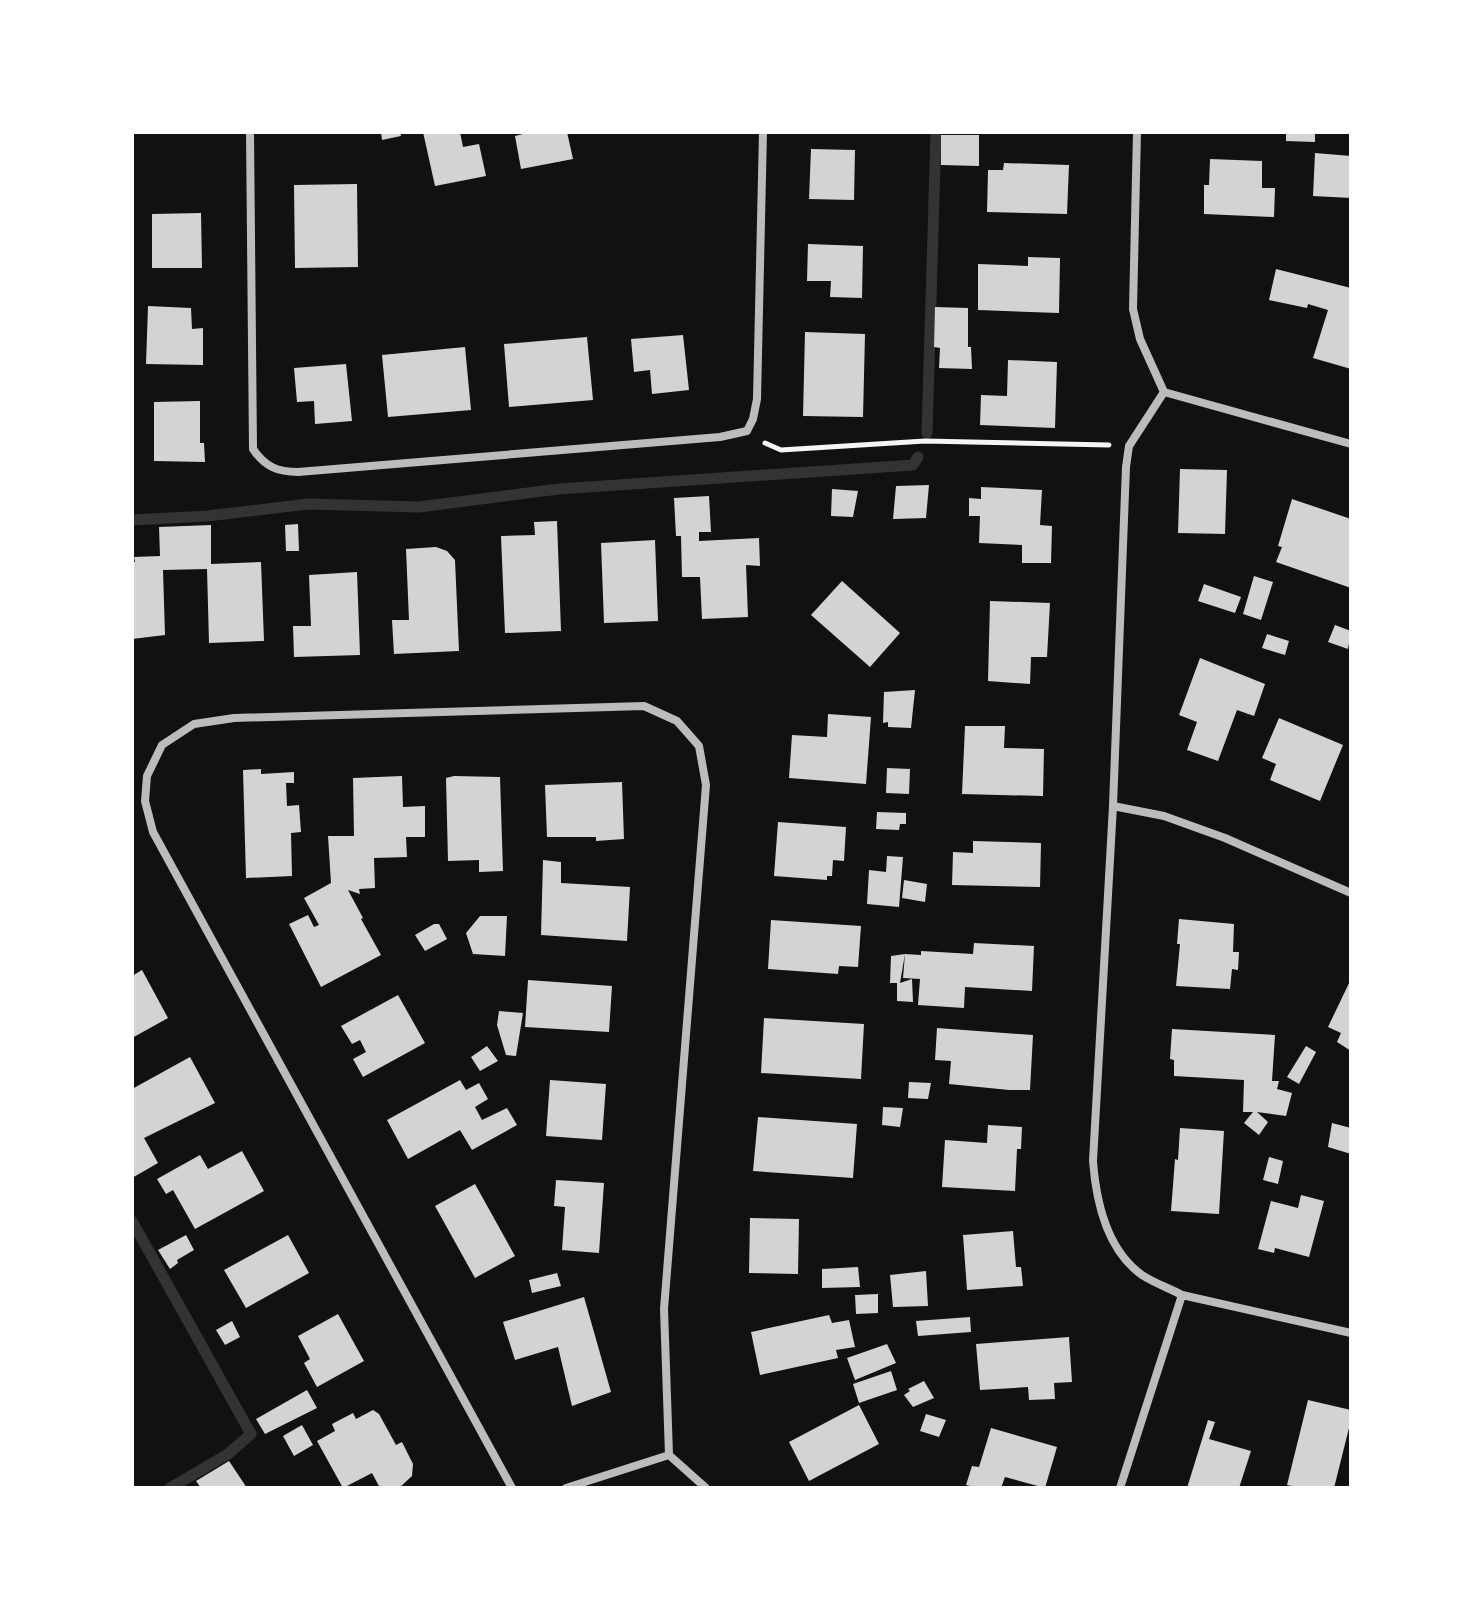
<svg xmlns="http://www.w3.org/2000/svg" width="1483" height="1620" font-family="'DM Sans',sans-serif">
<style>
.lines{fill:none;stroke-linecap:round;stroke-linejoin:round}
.stream{stroke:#333;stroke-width:11}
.building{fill:#d3d3d3}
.path{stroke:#f5f5f5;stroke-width:5}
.minor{stroke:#bcbcbc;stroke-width:8}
</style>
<rect width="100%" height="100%" fill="#111"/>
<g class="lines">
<!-- stream -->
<path class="stream" d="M927,433L936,132
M132,520L207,516L308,504L419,507L559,489L913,465L918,457
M132,1221L251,1434L228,1454L170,1488"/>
</g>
<!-- building -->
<path class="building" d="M381,132H400L401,136L382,140Z
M423,132H460L463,147L479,144L486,176L435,186Z
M531,132H567L573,159L521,169L515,136Z
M1286,132H1315V142L1286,141Z
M941,135H979V166L941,165Z
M811,149L855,150L854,200L809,199Z
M1315,153L1351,156V198L1313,196Z
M1210,159L1262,161V188H1275L1274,217L1204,214V185H1209Z
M1004,163L1069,165L1067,214L987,212L988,170H1003Z
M357,184L358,267L295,268L294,185Z
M201,213L202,268H152V214Z
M808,244L863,246L862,298L830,297L831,281H807Z
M1028,257L1060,258L1059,313L978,310V264L1028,266Z
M1276,269L1351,288V369L1313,358L1328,310L1308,304L1307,308L1269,300Z
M148,306L191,308L192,329L203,328V365L146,364Z
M935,307L968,308V347H971L972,369L939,368L940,348L934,347Z
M805,332L865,334L863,417L803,416Z
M683,335L689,390L652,394L650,370L634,372L631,339Z
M587,337L593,400L509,407L504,344Z
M465,347L471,410L388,417L382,355Z
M1008,360L1057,362L1055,428L980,425L981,395L1007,396Z
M346,364L352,421L315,424L314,401L297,402L294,368Z
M200,401V443H204L205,462L154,461V402Z
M1180,469L1227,470L1225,534L1178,533Z
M929,485L926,518L893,519L896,486Z
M981,487L1042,490L1040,525L1052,526L1051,563H1022V545L979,543L980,516H969V498L981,499Z
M832,489L858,491L853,517L831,516Z
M709,496L711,532H699V541L759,538L760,566L746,565L748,617L702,619L700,577H682L681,536H676L674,498Z
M1292,499L1351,519V588L1276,562L1282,547L1278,546Z
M557,521L561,631L505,633L501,536L535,535L534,522Z
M298,524L299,551H286L285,525Z
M211,525V564L261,562L264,641L209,643L207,569L163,570L165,635L132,639V562H135L134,557L160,556L159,527Z
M655,540L658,621L604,623L601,543Z
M436,547L447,551L455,560L459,651L394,654L392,620H409L406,549Z
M357,572L360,655L294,657L293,626H311L309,575Z
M1254,576L1273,582L1261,620L1243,614Z
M842,581L900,633L870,667L811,615Z
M1204,584L1241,597L1235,613L1198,601Z
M990,601L1050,603L1047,657H1031L1030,684L988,681Z
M1335,625L1351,631L1348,649L1328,642Z
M1267,634L1289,641L1285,655L1262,648Z
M1200,658L1265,684L1254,716L1237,710L1218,761L1187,750L1197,722L1179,715Z
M915,690L911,728L888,727V722L883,723L884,692Z
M828,714L871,717L866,784L789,778L792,735L827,737Z
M1279,718L1343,745L1320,801L1270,780L1276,764L1262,758Z
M965,726H1005L1004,748L1044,749L1043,796L962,794Z
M887,768L910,769L909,794L886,793Z
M261,769V774L294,772V783H286L287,806L299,805L301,832L291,833L292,876L246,878L243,770Z
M402,776L403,807L425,806V837H406L407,857L374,858L375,888L359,889L360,894L348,890L363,918L361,919L381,955L321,987L289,924L308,915L314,927L319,925L304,898L331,883L328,836H354L353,778Z
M454,776L500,777L503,871L479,872V860L448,861L446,778Z
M622,782L624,839L596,841V837H547L545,785Z
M877,812L906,813V824H900L899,830L876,829Z
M778,822L846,827L844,861L833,860L832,876H827V880L774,876Z
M973,841L1041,843L1040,887L952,885L953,852L973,853Z
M887,856L903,857L899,907L867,904L869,870L886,872Z
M543,860L561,862V883L630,887L627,941L541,935Z
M904,880L927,884L925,902L902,898Z
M480,916H507L505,956L473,954L466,933Z
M1179,919L1234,924L1233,952H1239L1238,970L1232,969L1230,989L1176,986L1180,944H1177Z
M771,920L861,926L858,967L839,966L838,974L768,969Z
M434,924H439L447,939L425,951L415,935Z
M974,943L1034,946L1032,991L965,987L964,1008L918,1005L920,979L903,978L905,954L900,983L912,979L913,1002L897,1001V983H890L891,956L905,954L921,955V951L973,954Z
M142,970L168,1018L132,1038V976Z
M1351,979V1051L1337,1042L1341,1033L1328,1027Z
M528,980L612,986L609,1032L525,1027Z
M398,995L425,1043L363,1077L353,1059L366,1052L360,1040L352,1044L341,1026Z
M499,1011L523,1013L516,1056L506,1055L497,1025Z
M764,1018L864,1024L861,1079L761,1073Z
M937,1028L1033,1035L1030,1090H1009L949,1084L951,1061L935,1060Z
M1172,1029L1275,1035L1272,1081H1279L1277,1089L1292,1093L1286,1116L1257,1112L1268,1122L1259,1135L1244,1123L1253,1112H1243L1244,1080L1174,1076V1060L1170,1059Z
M487,1046L498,1061L480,1071L471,1057Z
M1306,1046L1316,1052L1299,1084L1287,1077Z
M190,1057L215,1103L144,1138L158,1163L132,1178V1089Z
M460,1080L466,1090L479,1083L488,1099L475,1107L482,1120L507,1108L517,1125L472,1150L460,1130L408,1159L387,1120Z
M550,1080L606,1084L602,1140L546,1136Z
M909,1082L931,1083L928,1099L908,1098Z
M883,1107L903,1108L900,1127L882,1125Z
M758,1117L857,1124L853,1178L753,1171Z
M1332,1123L1351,1128V1154L1328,1147Z
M988,1125L1022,1127L1021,1149H1017L1015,1191L942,1187L945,1140L987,1143Z
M1180,1128L1224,1131L1219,1214L1171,1211L1175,1159L1178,1160Z
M242,1151L264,1191L195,1229L173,1190L166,1194L157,1179L200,1155L208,1169Z
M1269,1157L1283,1161L1278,1184L1263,1180Z
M556,1180L604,1183L599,1253L562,1250L565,1207L554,1206Z
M475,1184L515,1256L475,1278L435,1206Z
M1301,1195L1324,1201L1309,1257L1275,1248L1274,1253L1258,1249L1271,1201L1298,1208Z
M750,1218L799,1219L798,1274L749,1273Z
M1013,1231L1016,1267H1021L1023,1286L967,1290L963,1235Z
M186,1235L194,1250L177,1260L178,1263L170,1269L158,1250Z
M288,1235L309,1273L246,1308L224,1270Z
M858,1267L860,1287L822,1288V1269Z
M926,1271L928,1306L893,1307L890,1275Z
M557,1273L561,1286L532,1293L529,1280Z
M878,1294V1313L856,1314L855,1295Z
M584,1297L611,1392L572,1406L558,1347L515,1360L503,1322Z
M338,1314L364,1361L317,1387L304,1363L310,1359L298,1336Z
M829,1315L832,1323L849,1320L855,1347L836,1350L838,1358L760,1375L751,1332Z
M970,1317L971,1332L918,1336L916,1321Z
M232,1321L240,1337L225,1345L216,1330Z
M1069,1337L1072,1382L1054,1383L1055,1399L1029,1400L1028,1387L980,1390L976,1344Z
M887,1344L896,1363L855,1380L847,1358Z
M891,1371L897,1390L859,1403L853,1384Z
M924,1381L934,1398L913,1407L904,1395L910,1391L908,1389Z
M307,1390L317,1408L265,1434L256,1419Z
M1308,1400L1351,1410V1420L1334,1488H1301L1287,1485Z
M859,1405L879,1444L809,1481L789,1442Z
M373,1410L379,1414L396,1445L402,1442L413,1464L412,1476L399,1488H380L372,1473L343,1488L317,1441L335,1431L332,1424L353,1413L356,1419Z
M926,1414L946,1420L939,1437L920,1431Z
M1208,1420L1215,1422L1209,1439L1251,1451L1239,1488H1187Z
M302,1425L313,1445L294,1456L283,1436Z
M991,1428L1057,1447L1045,1488L1005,1477L1001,1488H979L966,1485L972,1466L979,1467Z
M229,1461L247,1488H201L196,1481Z"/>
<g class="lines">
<!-- path -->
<path class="path" d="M765,443L781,450L925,441L1109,445"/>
<!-- minor -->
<path class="minor" d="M250,132L253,449C265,467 278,472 298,472L720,437L747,431L753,419L757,399L763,132
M1164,392L1351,444
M1113,806L1164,816L1225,838L1351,893
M1182,1295L1351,1333
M512,1488L153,832L145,801L147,776L162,745L194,724L234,718L644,706L677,721L699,746L706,785L664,1309L669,1455
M566,1488L669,1455L706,1488
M1120,1488L1182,1295C1169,1288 1154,1283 1142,1275C1107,1250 1096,1201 1093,1161L1113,806L1126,467L1129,446L1164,392L1140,339L1133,309L1137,132"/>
</g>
<!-- border -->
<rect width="1483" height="1620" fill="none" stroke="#ffffff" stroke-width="268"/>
</svg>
